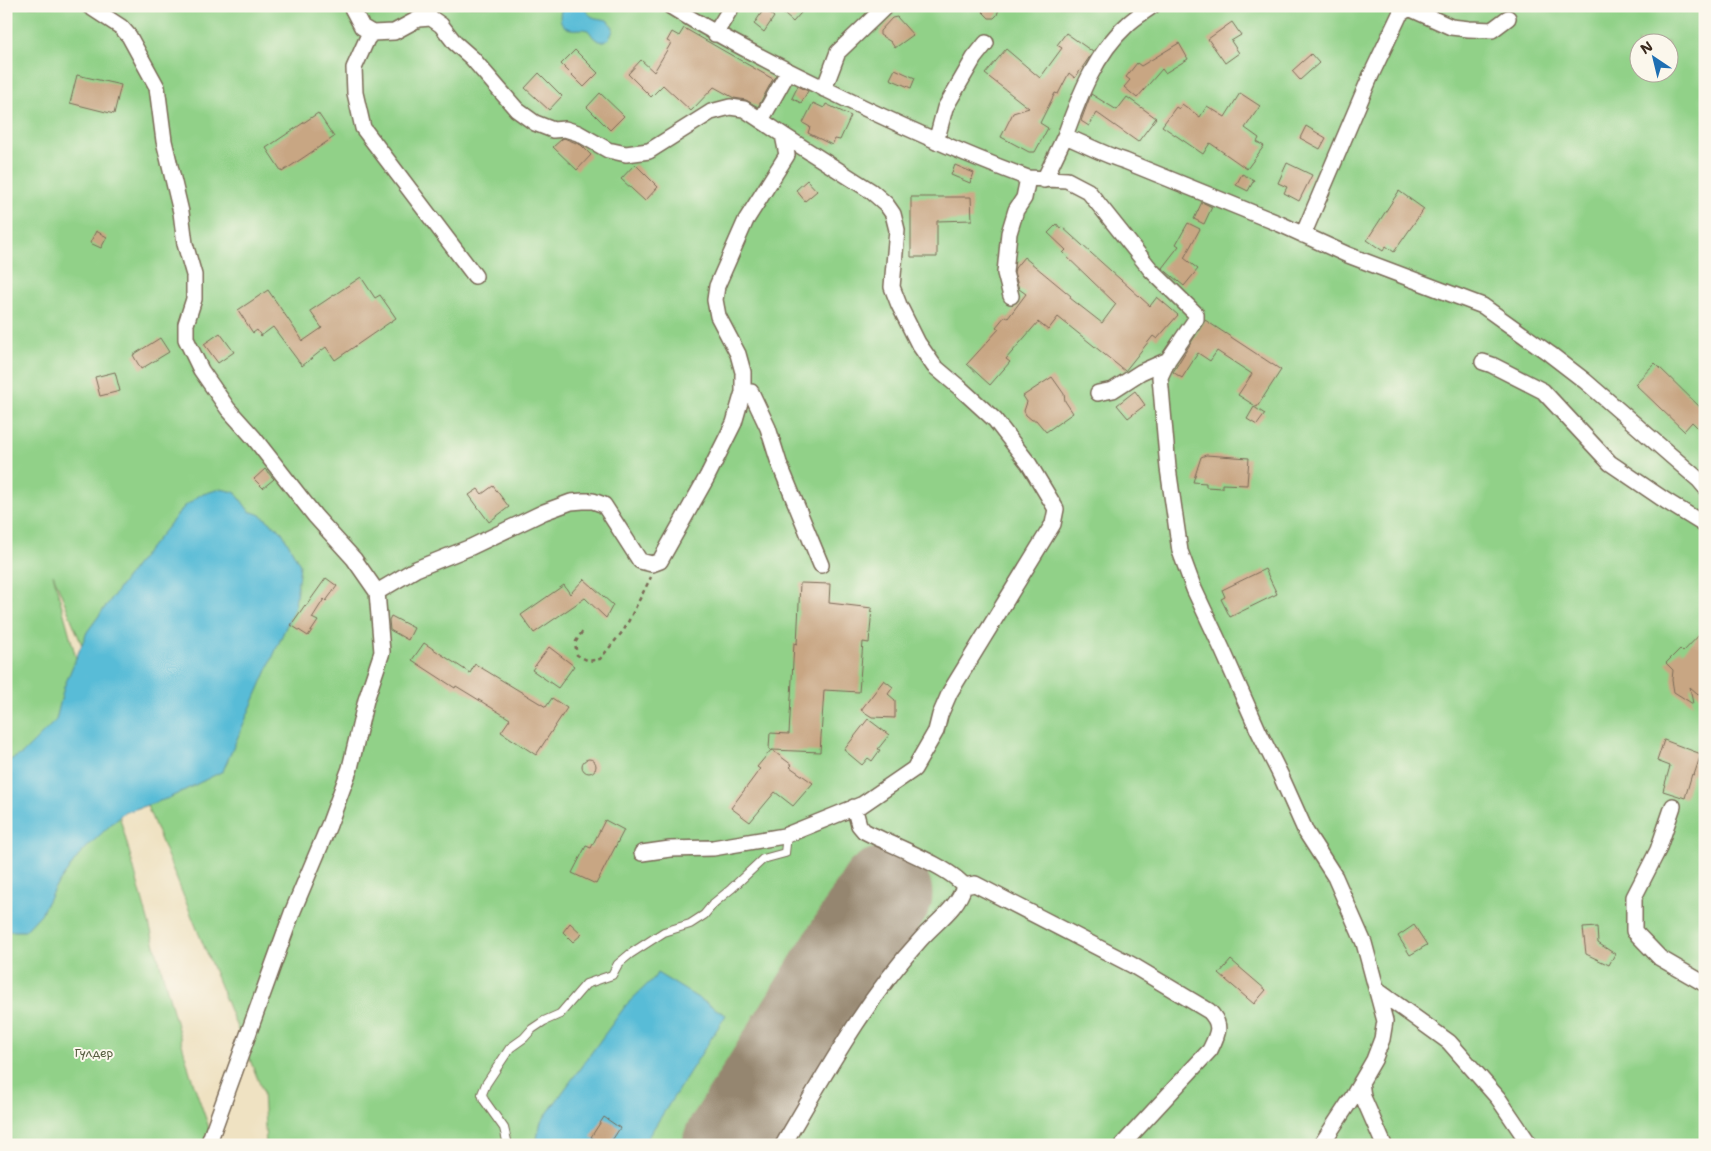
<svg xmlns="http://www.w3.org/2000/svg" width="1711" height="1151" font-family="'Shantell Sans',sans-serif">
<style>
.green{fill:#91d188;stroke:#667e53;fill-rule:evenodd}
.water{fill:#59bcd7;stroke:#4a737a}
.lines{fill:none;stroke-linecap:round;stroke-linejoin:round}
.runway{stroke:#958670;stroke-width:95}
.building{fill:#c8a683}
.lane-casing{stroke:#7a6a57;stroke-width:10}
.street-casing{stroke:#7a6a57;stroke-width:18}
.path{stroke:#7a6a57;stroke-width:2.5;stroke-dasharray:4 4;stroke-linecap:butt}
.lane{stroke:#fff;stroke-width:8}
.street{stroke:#fff;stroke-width:15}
.labels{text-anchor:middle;stroke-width:4;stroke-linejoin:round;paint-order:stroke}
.park-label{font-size:12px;fill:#555c3e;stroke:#fbf7ec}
</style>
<rect width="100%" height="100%" fill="#fbf7ec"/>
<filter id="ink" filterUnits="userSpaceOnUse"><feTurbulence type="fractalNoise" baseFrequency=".02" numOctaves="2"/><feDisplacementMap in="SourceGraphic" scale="10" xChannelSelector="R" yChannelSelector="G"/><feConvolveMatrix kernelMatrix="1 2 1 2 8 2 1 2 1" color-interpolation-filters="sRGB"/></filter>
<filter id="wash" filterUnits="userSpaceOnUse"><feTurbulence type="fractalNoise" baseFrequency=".0096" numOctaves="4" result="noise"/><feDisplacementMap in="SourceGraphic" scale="20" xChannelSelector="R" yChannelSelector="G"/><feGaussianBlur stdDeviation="1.12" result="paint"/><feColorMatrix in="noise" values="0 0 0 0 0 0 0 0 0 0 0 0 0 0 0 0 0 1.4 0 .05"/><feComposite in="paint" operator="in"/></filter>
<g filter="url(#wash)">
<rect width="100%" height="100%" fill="#efe2c2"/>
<!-- green -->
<path class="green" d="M6,6H1705V1145H266L263,1092L53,574L190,1073L215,1145H6ZM1638,42H1668V72H1638Z"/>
<!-- water -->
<path class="water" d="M563,6H583C592,20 593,17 607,20L613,27C613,35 607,45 597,40C593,38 591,33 588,30C582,28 577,30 571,29C559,27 558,15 563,6Z
M220,489L235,492L249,511L261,515L282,532L300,565L295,606L223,771L169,798L123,813L80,854L54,889L41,914L25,931H6V762L22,754L56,720L64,687L87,632L136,565L184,507L200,495Z
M657,973L726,1015L643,1145H544L537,1138L541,1122L626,1005L654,978Z"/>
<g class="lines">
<!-- runway -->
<path class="runway" d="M730,1145L885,894"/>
</g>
<g id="blocks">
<!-- building -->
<path class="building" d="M775,6H807L793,22Z
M977,6H1000L997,15L994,18H989Z
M764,9L774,17L764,32L754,24Z
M897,17L913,35L895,48L891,42L880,35V31L892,18Z
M1232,22L1241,35L1231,41L1239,53L1225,63L1208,39Z
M684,28L773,79L758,107L746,100L734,98L714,87L691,111L663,85L651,97L628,74L641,60L654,72L671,43L667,41L672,32L679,36Z
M1066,33L1093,52L1075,78L1069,73L1058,94L1055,93L1040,123L1048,128L1035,152H1029L1001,137L1013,113L1029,108L985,74L1006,49L1040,78L1062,48L1057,45Z
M1179,43L1188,59L1165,73L1162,69L1137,98L1124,87L1130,80L1126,77L1137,63L1141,66Z
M575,50L598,73L584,87L561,64Z
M1311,54L1319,63L1300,80L1292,71Z
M895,69L915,78L911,88L890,79Z
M539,73L562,96L549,110L525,88Z
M77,75L121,85L114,114L70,103Z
M798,86L808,91L801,103L792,98Z
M600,93L624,116L610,130L587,107Z
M1240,93L1260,106L1245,128L1259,138L1257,142L1264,146L1247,169L1210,143L1203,154L1162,126L1176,107L1179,109L1182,104L1200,117L1207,106L1225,117Z
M1091,94L1117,110L1127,97L1156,118L1138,142L1097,113L1089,126L1081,121Z
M813,103L824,108L826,104L851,116L840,140L835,139L832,145L808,133L810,127L803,123Z
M318,113L334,137L282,172L266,148Z
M1306,126L1326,138L1320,149L1300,138Z
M564,138L581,145L591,155L577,170L553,147L562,139Z
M1287,163L1312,175L1299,201L1284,193L1287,187L1278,183Z
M635,164L658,187L645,201L621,179Z
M955,165L974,173L970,183L951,175Z
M1242,174L1254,180L1248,191L1236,185Z
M807,180L817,191L805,201L796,190Z
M1399,191L1424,209L1394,252L1386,246L1383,251L1367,240Z
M911,197H971L972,220L937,221V257H911Z
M1202,202L1212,207L1204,224L1194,219Z
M1188,223L1200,229L1184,258L1198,269L1184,286L1162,268L1179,246L1176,244Z
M1057,224L1060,228L1062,227L1150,306L1157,297L1178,315L1157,339L1153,336L1125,371L1058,317L1048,330L1038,322L1006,359L1010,362L990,385L967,364L999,329L996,327L1005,316L1008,318L1026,294L1019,289L1014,272L1015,268L1024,257L1071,296L1070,298L1102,323L1116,304L1063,253L1066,250L1048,233Z
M96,231L107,237L101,248L90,243Z
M361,277L375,298L380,295L396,318L335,360L326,347L302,366L273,327L261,336L257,330L253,333L238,310L268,290L303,341L322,328L310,311Z
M1205,320L1281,370L1257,407L1238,395L1252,374L1217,351L1210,361L1198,353L1182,378L1173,372Z
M220,333L234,352L218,363L204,344Z
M160,338L169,352L141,369L133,355Z
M1655,363L1705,412V435L1692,422L1684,431L1635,384Z
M115,372L120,391L100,396L95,377Z
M1052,377L1064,394L1065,401L1073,413L1046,432L1036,420H1032L1026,415L1024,411L1027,402L1023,396Z
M1135,391L1145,405L1128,418L1117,405Z
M1254,407L1265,414L1257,425L1247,419Z
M1206,455L1249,458L1247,485L1222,484V488L1206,487V483L1193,482L1201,457Z
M265,469L274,479L263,488L254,479Z
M493,486L509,507L489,522L469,495L478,489L482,494Z
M1265,569L1277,594L1230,617L1221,599L1225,597L1222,590Z
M326,578L337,586L326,601L324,599L312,618L318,621L308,636L291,625L305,605L306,606Z
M584,579L613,605L606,618L585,598L534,633L521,615L564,585L570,594Z
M800,583L830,584L829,603L872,608L869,643L863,642L859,692L824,690L820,752L772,750L792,765L790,767L813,783L793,806L775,792L750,822L731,808L760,769L757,767L771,750L769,749L770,733L789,734L794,643L797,644Z
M391,616L414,628L408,640L390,630L389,620Z
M1705,629V700L1690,687L1693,704L1674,692L1672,680L1673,670L1666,663L1680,649L1683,652Z
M424,643L470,673L475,664L546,707L552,698L567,708L536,755L501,732L510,719L456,686L455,688L412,660Z
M549,647L574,666L558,688L532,670Z
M884,680L893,687L888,694L895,700V718L872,717L861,710Z
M868,719L889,735L878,749L880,750L872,761L868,758L862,765L844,750Z
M1664,740L1701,754L1694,775L1692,774L1685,798L1663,791L1670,766L1657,761Z
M582 766a7 7 0 1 1 14 0a7 7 0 1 1-14 0Z
M605,820L624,830L596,884L572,873L586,846L591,848Z
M570,923L582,934L573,942L563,932Z
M1414,925L1427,945L1410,955L1398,936Z
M1597,927L1598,943L1615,954L1609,965L1586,954L1583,928Z
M1231,960L1266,990L1254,1004L1219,974Z
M604,1117L620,1128L609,1145H603L591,1137Z"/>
</g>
</g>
<g filter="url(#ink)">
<use href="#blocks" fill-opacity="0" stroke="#7a6a57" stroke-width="1"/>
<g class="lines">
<!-- lane casing -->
<g class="lane-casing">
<path id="lane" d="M508,1145L504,1128L484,1100L482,1094L486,1084L510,1048L524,1038L532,1029L544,1021L560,1014L586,984L612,975L618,964L630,954L664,932L690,924L704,915L714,903L731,889L763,859L785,853L787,835"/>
</g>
<!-- street casing -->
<g class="street-casing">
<path id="street" d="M89,6L121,27L129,36L157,87L164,141L181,212L185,244L194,275V299L186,324V339L201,370L228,409L254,438L315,516L354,559L377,592L382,652L366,700L350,768L329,825L292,913L208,1145
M351,6L362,27L372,33L367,39L354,68L355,93L363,128L475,276
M670,6C720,37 771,63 823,88C890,121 958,152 1028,178
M372,33L394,32L418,19L431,18L441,25L455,43L472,58L517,110L535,123L553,130L565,129L578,133L608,150L626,154L649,151L711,112L730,107L744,109L783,135
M715,34L732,6
M824,89L838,52L886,6
M761,120L788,72
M1065,136C1079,97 1095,54 1127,25C1134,18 1144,12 1152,6
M936,142L945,108L974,58L986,43
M1044,180L1065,136C1085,144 1104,155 1125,161L1280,224L1348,255L1483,306L1550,354L1585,381L1699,480L1705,487
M1303,235L1371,75L1400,14L1409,8L1451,27L1469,29L1492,30L1508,18
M1011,296L1005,273L1009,233L1016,210L1024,198L1028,178L1067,180L1088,191L1151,270L1196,314V319L1168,360L1160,377L1168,468L1180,551L1194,589L1223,651L1258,730L1280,774L1306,832L1335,877L1364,943L1385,1021L1382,1039L1374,1060L1352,1098L1321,1145
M1483,362L1492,365L1543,391L1610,463L1666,501L1705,525
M743,392H751L768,428L779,463L821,565
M1098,393L1113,390L1141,372L1168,360
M377,592L416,569L471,547L544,512L571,502L583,501H593L604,505L640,561L652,564L660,561L707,477L734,423L743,392V372L738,354L718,316L715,300L717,286L746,220L787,155L783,135L871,191L886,204L893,214L897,230L892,287L899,305L918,343L934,366L960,388L995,420L1029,464L1056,509L1053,524L950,692L940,715L936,731L914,769L863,804L784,836L713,848L670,849L642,853
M1673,806L1658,850L1634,897V931L1660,958L1705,984
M854,807L859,825L864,831C888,844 949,866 964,886
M1377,990L1449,1042L1498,1098L1530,1145
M1361,1082L1363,1097L1384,1145
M783,1145C825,1074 865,1000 921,939C936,922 958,908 964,886L975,884L1132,965L1209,1011C1223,1025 1218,1034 1210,1050L1122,1145"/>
</g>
<!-- path -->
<path class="path" d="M582,632L575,643L577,655L589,661L600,659L624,630L651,577"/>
<!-- lane -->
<use href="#lane" class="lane"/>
<!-- street -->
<use href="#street" class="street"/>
</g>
</g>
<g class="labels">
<!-- park labels -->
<g class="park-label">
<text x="94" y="1057">Гүлдер</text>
</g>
</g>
<!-- margin -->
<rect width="1711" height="1151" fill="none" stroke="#fbf7ec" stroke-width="25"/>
<!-- north arrow -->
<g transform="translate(1654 58) rotate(325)"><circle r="24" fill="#fbf7ec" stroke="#aea59a"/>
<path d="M0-4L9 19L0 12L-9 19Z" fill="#1f6fb2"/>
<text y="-8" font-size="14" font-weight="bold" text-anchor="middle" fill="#3b2a1e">N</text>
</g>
</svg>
